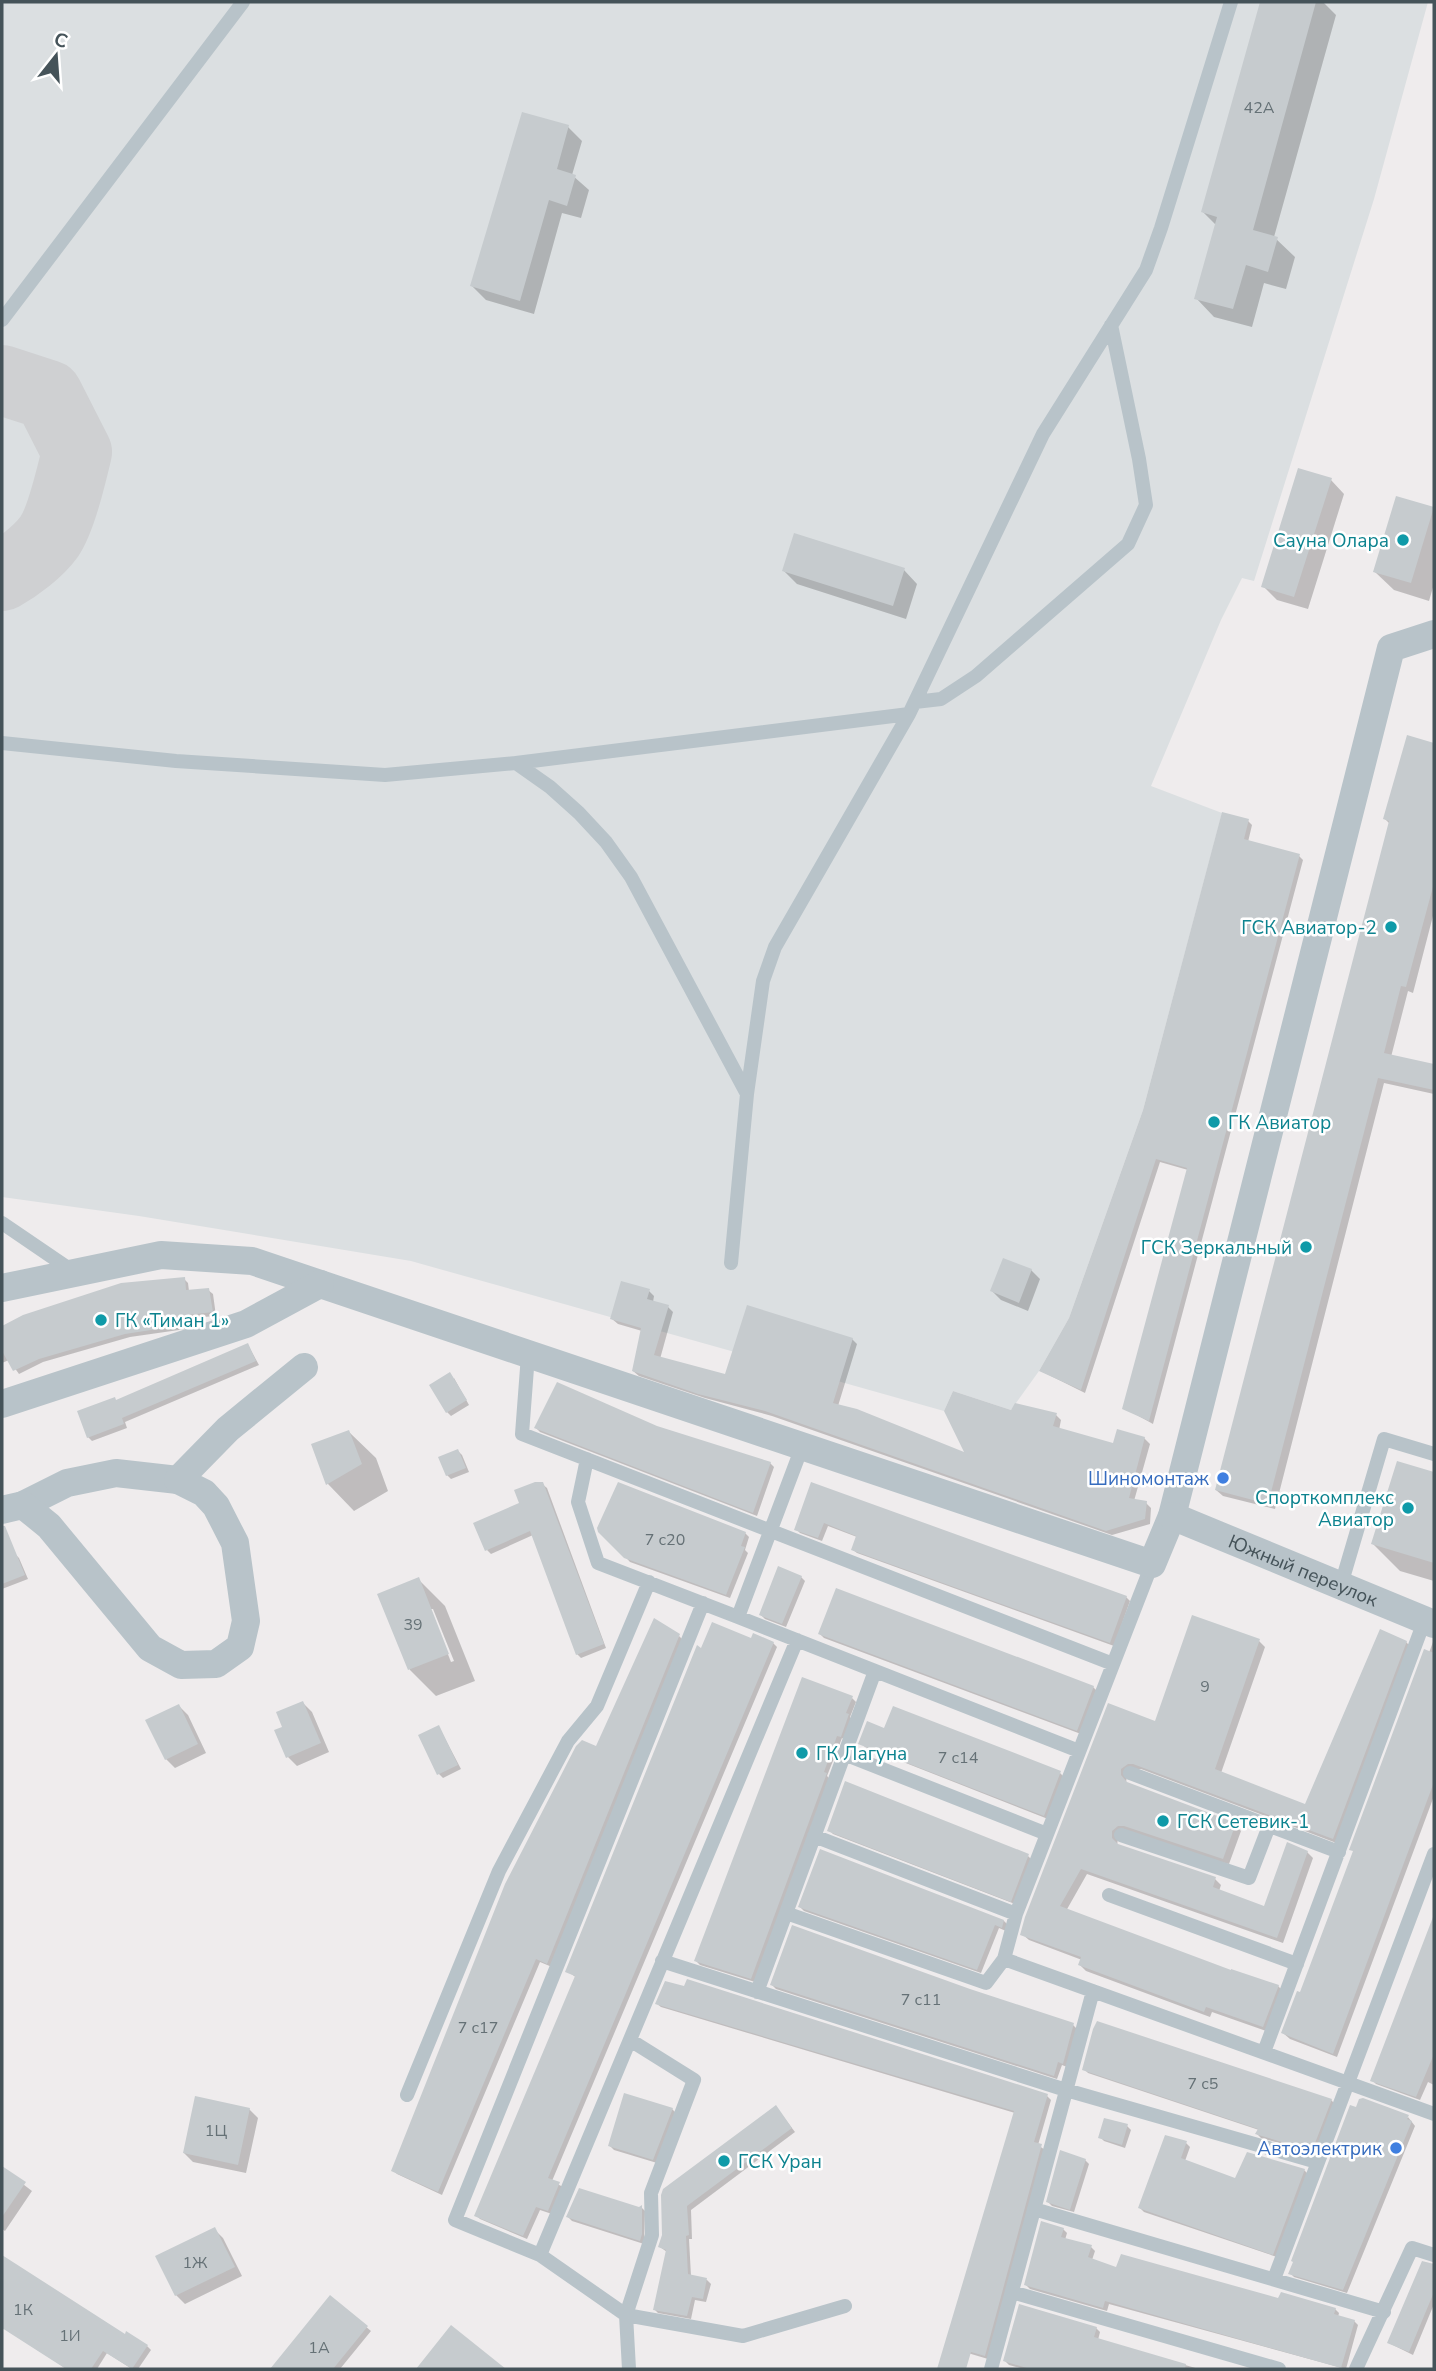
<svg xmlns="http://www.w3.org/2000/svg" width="1436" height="2371" font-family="'Nunito Sans',sans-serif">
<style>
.airport{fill:#dbdfe1}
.shadow{fill:#0003;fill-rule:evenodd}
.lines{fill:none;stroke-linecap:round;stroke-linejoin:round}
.taxiway{stroke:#cfd0d2;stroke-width:70}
.building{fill:#c6cbce}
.lane{stroke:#b8c3c9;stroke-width:14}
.street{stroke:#b8c3c9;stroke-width:28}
.culture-dot{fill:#0f9aa8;stroke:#fff;stroke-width:2.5}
.shop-dot{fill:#3f7fe0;stroke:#fff;stroke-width:2.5}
.labels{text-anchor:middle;stroke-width:5;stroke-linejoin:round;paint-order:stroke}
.number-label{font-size:16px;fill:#657176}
.culture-label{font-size:19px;fill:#0d838f;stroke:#fff;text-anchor:start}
.shop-label{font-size:19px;fill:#366cbe;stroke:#fff;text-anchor:end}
.street-label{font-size:19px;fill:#455359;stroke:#fff}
</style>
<rect width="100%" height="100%" fill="#efeced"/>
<!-- airport -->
<path class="airport" d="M2,2H1428L1374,199L1254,581L1242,578L1221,620L1151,786L1222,813L1143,1110L1069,1318L1039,1371L1011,1410L953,1391L944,1411L411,1261L139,1216L2,1197Z"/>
<!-- shadow -->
<path class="shadow" d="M1262,2H1323L1336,15L1274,237L1295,257L1286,289L1264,283L1252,327L1214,317L1196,298L1216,225L1203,212Z
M568,127L582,141L572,175L589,190L581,218L562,213L534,314L486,300L472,286Z
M1331,480L1344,494L1308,609L1277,600L1263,586Z
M1433,509L1434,584L1429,601L1394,590L1375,572Z
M904,570L917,584L906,619L797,584L784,571Z
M1408,738L1434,745V912L1413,993L1408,991L1391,1057L1434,1066V1094L1384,1083L1275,1509L1223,1496L1216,1490L1390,824L1385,819Z
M1248,821L1252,825L1248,842L1299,856L1303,860L1153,1424L1124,1408L1188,1170L1160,1162L1085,1393L1041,1371L1071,1319Z
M1031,1270L1040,1279L1028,1311L1001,1300L992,1291Z
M184,1279L188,1283L189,1291L208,1290L213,1294L216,1316L191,1318L193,1328L130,1337L43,1362L19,1374L9,1360L2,1363V1328L23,1316Z
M649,1291L654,1296L653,1302L668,1307L673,1312L660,1359L727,1377L852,1339L857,1344L838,1406L967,1455L1012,1412L1056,1415L1061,1420L1059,1430L1115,1445L1144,1438L1150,1444L1134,1501L1146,1503L1151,1508L1150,1524L1112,1535L772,1416L705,1398L639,1376L633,1371L642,1331L618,1324L612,1319Z
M248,1345L259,1365L125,1422L127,1428L92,1441L88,1437L116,1401Z
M454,1378L469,1405L451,1416L447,1412Z
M536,1428L770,1463L774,1467L757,1516L540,1432Z
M349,1432L376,1458L388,1491L354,1511L328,1484L313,1445Z
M458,1451L462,1455L469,1472L451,1479L447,1475Z
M1398,1463L1434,1474V1581L1400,1571L1373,1544Z
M542,1484L547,1488L606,1648L581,1658L577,1654L533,1535L491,1554L487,1550L521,1504Z
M812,1485L1126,1597L1130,1601L1114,1646L857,1553L853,1550L857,1537L828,1526L822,1541L800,1533L796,1529Z
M599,1528L745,1533L749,1537L745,1550L748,1553L730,1598L630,1562Z
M15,1554L19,1558L28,1579L2,1589V1559Z
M801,1577L805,1581L786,1627L765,1619L761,1615Z
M418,1579L445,1606L475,1681L436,1696L410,1670L380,1595ZM430,1609H433L454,1661L451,1662Z
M820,1634L1093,1687L1097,1691L1081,1734L824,1638Z
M679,1636L683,1640L552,1967L540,1962L442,2195L397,2174L393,2170L597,1749Z
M752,1641L773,1643L777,1647L552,2181L563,2187L552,2214L540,2210L527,2239L480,2219L476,2215L577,1978L567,1971L702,1650Z
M1259,1641L1265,1647L1221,1773L1306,1806L1406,1642L1412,1648L1339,1844L1141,1769H1134L1127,1775L1126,1783L1235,1825L1241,1831L1229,1864L1118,1838L1117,1846L1215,1879L1221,1885L1219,1891L1265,1908L1307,1852L1313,1858L1283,1943L1087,1874L1066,1911L1232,1973L1278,1986L1284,1992L1269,2032L1212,2012L1210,2017L1086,1971L1080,1965L1082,1960L1029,1940L1022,1934L1109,1706L1156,1723Z
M1433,1642L1434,1796L1337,2057L1290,2039L1283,2033L1301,1994Z
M852,1698L856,1702L850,1717L852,1720L845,1740L842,1738L827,1776L830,1779L755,1982L700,1965L696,1961Z
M303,1703L312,1712L329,1752L297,1766L288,1757L284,1728Z
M179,1706L188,1715L206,1753L175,1768L166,1759Z
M439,1727L461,1769L443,1778L439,1774Z
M885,1731L1060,1773L1064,1777L1048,1819L865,1747L861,1743Z
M829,1830L1028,1856L1032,1860L1015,1904L833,1834Z
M800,1907L1004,1921L1008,1925L1006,1931L999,1928L981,1973L804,1911Z
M1434,1918V2085L1428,2082L1420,2100L1376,2084L1372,2080Z
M772,1985L969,1991L1073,2025L1077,2029L1067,2067L1062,2065L1057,2079L776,1989Z
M657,2004L1047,2096L1051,2100L1038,2145L1045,2150L988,2359L951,2348L1015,2113L661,2007Z
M1084,2069L1331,2100L1335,2104L1316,2153L1261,2138L1257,2134L1259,2130L1088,2073Z
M249,2109L258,2118L246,2173L193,2162L184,2153Z
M672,2109L676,2113L657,2163L614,2150L610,2146Z
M779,2111L795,2132L691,2210L692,2239H689L691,2276L707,2280L711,2284L706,2302L695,2300L691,2319L658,2313L654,2309L667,2252L660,2247L663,2235L662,2195Z
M1408,2117L1415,2126L1347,2293L1294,2277L1290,2273Z
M1127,2126L1131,2130L1125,2148L1104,2141L1100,2137Z
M1186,2143L1190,2147L1185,2161L1236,2180L1304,2170L1308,2174L1277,2257L1144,2212L1140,2208Z
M1085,2160L1089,2164L1074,2212L1052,2206L1048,2202Z
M2,2168L32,2191L5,2231L2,2229Z
M641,2207L645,2211L644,2244L572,2221L568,2217Z
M214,2229L223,2238L242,2276L185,2304L176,2295L157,2257Z
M1063,2229L1067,2233L1065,2240L1091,2247L1095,2251L1092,2260L1117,2269L1335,2309L1339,2313L1338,2317L1354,2321L1358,2325L1346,2369L1109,2304L1107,2311L1030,2289L1026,2285Z
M2,2257L125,2336L147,2346L151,2350L138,2369H132L107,2353L97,2369H67L2,2327Z
M1423,2263L1434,2268V2304L1413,2355L1389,2343Z
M331,2297L371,2331L340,2369H272Z
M1096,2328L1100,2332L1098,2340L1199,2369H1024L1009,2365L1005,2361Z"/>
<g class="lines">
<!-- taxiway -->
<path class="taxiway" d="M2,380L48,395L77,452C72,473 61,520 49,537C38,552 18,567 2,576"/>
</g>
<!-- building -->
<path class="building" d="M1260,2H1316L1253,230L1278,237L1268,272L1246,265L1233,309L1194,299L1217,217L1201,212Z
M522,112L569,125L557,169L576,175L567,206L549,200L520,301L470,286Z
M1298,468L1332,478L1294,597L1261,587Z
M1396,496L1434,507L1411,583L1373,572Z
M794,533L905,568L893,606L782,571Z
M1407,735L1434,743V883L1406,987L1401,986L1384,1053L1434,1064V1090L1378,1078L1268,1504L1215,1490L1389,821L1383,819Z
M1222,812L1249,819L1244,839L1300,854L1149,1421L1122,1409L1187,1168L1156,1159L1081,1390L1039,1371L1069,1318L1143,1110Z
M1003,1258L1032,1269L1019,1303L990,1291Z
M185,1277L186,1290L209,1288L213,1312L188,1315L190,1324L125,1334L39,1359L13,1371L2,1351V1326L23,1315L121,1283Z
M621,1281L650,1289L647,1299L669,1305L654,1355L725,1374L747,1305L853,1338L833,1403L857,1409L964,1452L944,1411L953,1391L1011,1410L1015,1403L1057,1413L1053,1426L1113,1443L1117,1429L1145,1437L1129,1498L1147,1501L1145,1519L1106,1531L765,1411L698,1394L632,1371L641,1328L610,1319Z
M248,1343L256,1361L122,1418L124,1424L87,1438L77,1411L115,1397L116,1400Z
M450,1372L467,1400L446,1413L429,1385Z
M557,1382L657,1426L771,1462L753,1513L534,1428Z
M349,1430L362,1464L326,1485L311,1444Z
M458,1449L466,1468L446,1476L438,1457Z
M1397,1461L1434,1472V1563L1371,1544Z
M535,1482H543L604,1644L576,1655L530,1531L485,1551L473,1523L519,1503L514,1490Z
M618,1482L746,1532L741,1546L745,1547L726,1595L624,1558L598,1532L597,1528Z
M811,1482L1127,1596L1110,1643L851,1550L856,1536L824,1523L818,1538L794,1530Z
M2,1526H5L25,1575L2,1584Z
M778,1566L802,1576L782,1624L759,1615Z
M419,1577L449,1654L408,1670L377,1594Z
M836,1588L1094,1686L1077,1731L818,1634Z
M1192,1615L1260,1639L1215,1769L1305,1804L1380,1629L1407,1641L1333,1839L1133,1764H1128L1121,1769V1775L1127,1782L1236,1823L1223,1859L1124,1826H1118L1112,1831V1838L1118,1844L1216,1877L1213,1887L1264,1906L1287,1842L1308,1851L1277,1938L1081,1869L1060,1906L1231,1970V1969L1279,1985L1263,2027L1206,2007L1204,2012L1078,1965L1081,1957L1020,1935L1025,1917L1108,1703L1155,1721Z
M654,1618L680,1634L547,1964L536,1959L438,2192L391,2171L505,1884L576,1746L582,1740L596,1746Z
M712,1622L751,1638L753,1633L774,1642L548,2178L560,2182L548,2211L536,2207L523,2236L474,2216L575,1976L565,1972L697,1645L701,1648Z
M1424,1649L1434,1653V1782L1333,2054L1281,2033L1297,1991L1300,1992L1353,1851L1349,1850Z
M802,1677L853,1696L846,1713L849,1714L841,1737L837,1736L824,1772L827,1773L751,1979L694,1961Z
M303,1701L321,1743L286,1758L274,1730L282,1727L276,1712Z
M179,1704L198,1744L165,1760L145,1720Z
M893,1706L1061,1771L1044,1816L858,1744L867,1721L884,1728Z
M439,1725L458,1765L437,1775L418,1735Z
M845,1781L1029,1854L1011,1902L827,1831Z
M820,1849L1004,1920L1002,1928L995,1925L977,1970L798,1907Z
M1433,1917L1434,2054L1416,2097L1370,2081Z
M792,1925L970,1989L1074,2023L1063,2064L1058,2062L1054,2076L770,1985Z
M687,1979L1048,2094L1034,2142L1042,2144L985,2356L971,2352L966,2369H937L1014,2111L655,2004L665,1981L684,1986Z
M1097,2021L1332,2099L1312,2151L1255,2134L1258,2129L1082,2070L1093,2029Z
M624,2093L673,2108L653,2160L608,2146Z
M195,2096L250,2108L238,2165L183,2153Z
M1363,2098L1409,2115L1407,2119L1412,2121L1343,2290L1288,2274L1293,2262L1291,2261L1350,2105L1356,2107L1359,2099Z
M776,2105L792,2128L687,2206L689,2235L686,2236L688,2274L707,2278L703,2299L692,2297L687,2316L653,2310L666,2250L658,2247L662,2235L661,2195L663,2189Z
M1104,2118L1128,2124L1122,2145L1098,2138Z
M1165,2135L1187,2141L1181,2158L1235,2178L1247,2152L1305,2169L1273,2255L1138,2208Z
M1060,2150L1086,2159L1070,2210L1046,2202Z
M2,2166L26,2182L2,2217Z
M579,2188L639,2207L642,2205V2234L640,2241L566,2217Z
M1041,2221L1064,2228L1061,2237L1092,2245L1088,2257L1116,2267L1121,2254L1278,2298L1281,2292L1336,2308L1334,2314L1355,2320L1341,2368L1105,2301L1103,2308L1024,2285Z
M215,2227L235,2267L175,2296L155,2256Z
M2,2255L125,2334L126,2331L148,2345L132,2369L103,2351L91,2369H66L2,2328Z
M1422,2261L1434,2264V2292L1409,2352L1387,2343Z
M330,2295L368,2326L333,2369H270Z
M1019,2304L1097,2327L1094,2337L1186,2364L1185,2369H1030L1003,2361Z
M451,2325L506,2369H416Z"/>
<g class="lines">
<!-- lane -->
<path class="lane" d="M2,320L243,2
M915,702L941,699L976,676L1128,544L1146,505L1139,459L1111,325
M2,743L176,761L385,775L516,763L909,714
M516,763L550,787L579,813L606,842L631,877L747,1094
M2,1223L74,1272
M731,1263L747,1094L763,981L775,947L909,714L1043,434L1146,270L1161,228L1231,2
M528,1355L522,1434L1113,1664
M802,1447L738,1617L1079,1751
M587,1459L578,1502L598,1563L738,1617
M1152,1564L1016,1914L1004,1959L1434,2114
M1341,1585L1384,1439L1434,1454
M703,1603L455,2220L540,2255L797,1640
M844,1754L1047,1834
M1130,1773L1339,1852
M1121,1835L1249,1878L1269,1826
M814,1836L1016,1914
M1109,1895L1297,1964
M786,1913L986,1983L1004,1959
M662,1961L1066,2090L1317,2162
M757,1992L875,1671
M630,2040L694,2080L651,2193L652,2235L626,2315L743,2336L845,2306
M1264,2052L1425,1619
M407,2095L499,1871L568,1741L597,1706L649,1582
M1034,2209L1384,2312
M540,2255L626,2315L629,2369
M1274,2279L1434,1854
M1012,2292L1279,2369
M991,2369L1093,1991
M1356,2369L1412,2248L1434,2255"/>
<!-- street -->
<g class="street">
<path d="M2,1288L161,1255L252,1261L1152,1564L1172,1516L1391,648L1434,634"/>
<path d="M2,1404L246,1324L320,1284"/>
<path d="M23,1505L67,1483L116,1473L178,1480"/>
<path d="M2,1510L23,1505L49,1526L150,1648L181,1665L216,1664L240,1647L246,1621L235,1543L216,1506L204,1493L178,1480L228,1429L304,1367"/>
<path id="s1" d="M1172,1516L1434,1624"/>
</g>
</g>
<!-- markers -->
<g class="culture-dot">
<circle cx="1403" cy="540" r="7"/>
<circle cx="1391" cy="927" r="7"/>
<circle cx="1214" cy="1122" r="7"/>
<circle cx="1306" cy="1247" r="7"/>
<circle cx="101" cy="1320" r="7"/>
<circle cx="1408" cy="1508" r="7"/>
<circle cx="802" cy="1753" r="7"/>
<circle cx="1163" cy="1821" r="7"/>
<circle cx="724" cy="2161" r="7"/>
</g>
<g class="shop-dot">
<circle cx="1223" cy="1478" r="7"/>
<circle cx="1396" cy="2148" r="7"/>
</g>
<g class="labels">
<!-- number labels -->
<g class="number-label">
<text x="1259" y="113">42А</text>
<text x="665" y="1545">7 с20</text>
<text x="413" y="1630">39</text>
<text x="1205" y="1692">9</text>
<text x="958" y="1763">7 с14</text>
<text x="921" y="2005">7 с11</text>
<text x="478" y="2033">7 с17</text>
<text x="1203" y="2089">7 с5</text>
<text x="216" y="2136">1Ц</text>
<text x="195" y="2268">1Ж</text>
<text x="23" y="2315">1К</text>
<text x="70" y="2341">1И</text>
<text x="319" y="2353">1А</text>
</g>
<!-- culture labels -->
<g class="culture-label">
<text x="1389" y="547" text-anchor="end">Сауна Олара</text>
<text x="1377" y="934" text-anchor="end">ГСК Авиатор-2</text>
<text x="1228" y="1129">ГК Авиатор</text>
<text x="1292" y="1254" text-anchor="end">ГСК Зеркальный</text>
<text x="115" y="1327">ГК «Тиман 1»</text>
<text x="1394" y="1504" text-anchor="end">Спорткомплекс<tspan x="1394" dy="22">Авиатор</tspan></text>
<text x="816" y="1760">ГК Лагуна</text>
<text x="1177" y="1828">ГСК Сетевик-1</text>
<text x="738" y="2168">ГСК Уран</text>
</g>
<!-- shop labels -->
<g class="shop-label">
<text x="1209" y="1485">Шиномонтаж</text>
<text x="1382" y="2155">Автоэлектрик</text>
</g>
<!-- street labels -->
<g class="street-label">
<text dy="7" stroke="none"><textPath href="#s1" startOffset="142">Южный переулок</textPath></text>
</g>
</g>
<!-- border -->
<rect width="1436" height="2371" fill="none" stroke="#455359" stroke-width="7"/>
<!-- north arrow -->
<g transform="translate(56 56) rotate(17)" stroke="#ffffff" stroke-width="5" paint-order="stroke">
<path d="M0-5L12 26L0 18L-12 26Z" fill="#455359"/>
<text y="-10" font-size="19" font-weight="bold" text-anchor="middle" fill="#455359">С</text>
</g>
</svg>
